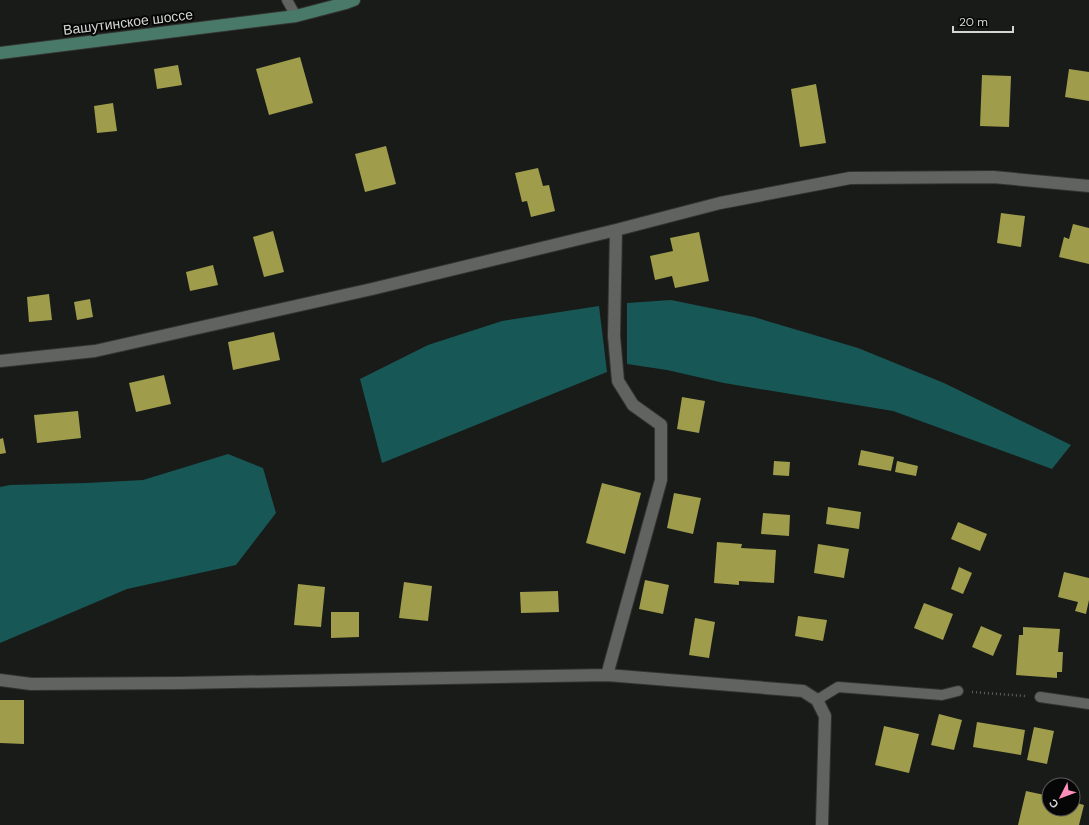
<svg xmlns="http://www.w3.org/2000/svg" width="1089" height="825" font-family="'DM Sans',sans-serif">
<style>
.water{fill:#175755}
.building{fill:#9f9d4c}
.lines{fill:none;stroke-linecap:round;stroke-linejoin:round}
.lane-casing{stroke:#333432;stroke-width:12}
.street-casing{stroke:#333432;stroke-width:14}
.secondary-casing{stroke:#333432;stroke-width:14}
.path{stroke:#5e605e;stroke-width:2.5;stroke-dasharray:1 3;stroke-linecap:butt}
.lane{stroke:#616360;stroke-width:10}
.street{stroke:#616360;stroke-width:12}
.secondary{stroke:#497a69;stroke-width:12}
.labels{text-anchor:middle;stroke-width:4;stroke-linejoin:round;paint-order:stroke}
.street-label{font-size:14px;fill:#d4d6d4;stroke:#050605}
</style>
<rect width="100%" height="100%" fill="#191b18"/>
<!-- water -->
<path class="water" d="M671,300L754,317L858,348L944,383L1071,445L1052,469L893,411L724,383L667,370L627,364V303Z
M599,306L607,372L382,463L360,379L428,345L502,321Z
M228,454L263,468L276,513L236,565L127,589L0,643V487L10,485L86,483L143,480Z"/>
<!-- building -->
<path class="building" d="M300,57L313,103L269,115L256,69Z
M178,65L182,85L157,89L154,69Z
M1069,69L1089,72V101L1065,97Z
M982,75L1011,76L1009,127L980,126Z
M816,84L826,143L800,147L791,89Z
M113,103L117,131L97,133L94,106Z
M386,146L396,184L365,192L355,154Z
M538,168L543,186L549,185L555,211L531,217L527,201L522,202L515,173Z
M1001,213L1025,216L1021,247L997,243Z
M1073,224L1089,228V264L1059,257L1064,237L1069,239Z
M273,231L284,272L264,277L253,237Z
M699,232L709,281L675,288L672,276L655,280L650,256L673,251L670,238Z
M213,265L218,285L190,291L186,272Z
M49,294L52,320L29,322L27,297Z
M90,299L93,317L77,320L74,302Z
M274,332L280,360L233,370L228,342Z
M164,375L171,404L136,412L129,383Z
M682,397L705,401L699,433L677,429Z
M78,411L81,438L37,443L34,415Z
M3,438L6,453L0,454V439Z
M861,450L894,457L891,471L858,465Z
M774,461L790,462L789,476L773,475Z
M897,461L918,466L916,476L895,472Z
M602,483L641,493L625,554L586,543Z
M674,493L701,498L693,534L667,528Z
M828,507L861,512L859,529L826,524Z
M763,513L790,515L789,536L761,534Z
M958,522L987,534L980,551L951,539Z
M717,542L742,544L741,548L776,550L774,583L739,581V585L714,583Z
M818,544L849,549L844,578L814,573Z
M959,567L972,573L963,594L951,589Z
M1064,572L1089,578V600L1086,614L1075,611L1078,602L1058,597Z
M645,580L669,585L663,614L639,609Z
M404,582L432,586L428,621L399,618Z
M298,584L325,587L321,627L294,625Z
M558,591L559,612L521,613L520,592Z
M924,603L953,614L943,640L914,628Z
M331,612H359V637L331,638Z
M798,616L827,620L823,641L795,636Z
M695,618L715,622L709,658L689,655Z
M981,626L1002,635L993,656L972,647Z
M1023,627L1060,629L1058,652H1063L1062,672H1057V678L1016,675L1019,635H1023Z
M0,700H24V744L0,743Z
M939,714L962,720L954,750L931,745Z
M977,722L1025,730L1021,755L973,747Z
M884,726L919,734L909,773L875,765Z
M1034,727L1054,731L1047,764L1027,760Z
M1026,791L1049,796V809H1073V802L1084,805L1079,825H1018Z"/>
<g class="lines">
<!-- lane casing -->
<g class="lane-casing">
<path id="lane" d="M287,0L296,16
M1040,697L1089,704
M817,700L838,687L942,695L958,691"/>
</g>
<!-- street casing -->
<g class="street-casing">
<path id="street" d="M616,230L614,336L618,381L633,405L661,425V480L607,675L803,691L817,700L825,716L822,825
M0,361L95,351L372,289L616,230L720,203L850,178L993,177L1089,186
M0,680L31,684L181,683L607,675"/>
</g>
<!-- secondary casing -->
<g class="secondary-casing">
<path id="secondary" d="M0,53L296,16L346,3L354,0"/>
</g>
<!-- path -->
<path class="path" d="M972,692L1025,696"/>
<!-- lane -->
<use href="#lane" class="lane"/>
<!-- street -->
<use href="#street" class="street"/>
<!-- secondary -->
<use href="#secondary" class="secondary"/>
</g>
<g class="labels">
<!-- street labels -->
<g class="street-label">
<text transform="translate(128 22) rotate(-7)" y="5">Вашутинское шоссе</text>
</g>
</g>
<!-- north arrow -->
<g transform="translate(1061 797) rotate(228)"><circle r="19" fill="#050605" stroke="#585958"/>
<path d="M0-3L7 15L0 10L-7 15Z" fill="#ff8ebb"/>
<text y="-6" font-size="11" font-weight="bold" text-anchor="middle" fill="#d4d6d4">С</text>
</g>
<!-- scale -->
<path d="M953 26v6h60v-6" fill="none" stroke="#d4d6d4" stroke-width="2"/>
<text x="959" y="26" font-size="12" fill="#d4d6d4" stroke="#050605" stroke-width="3" paint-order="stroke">20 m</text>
</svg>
